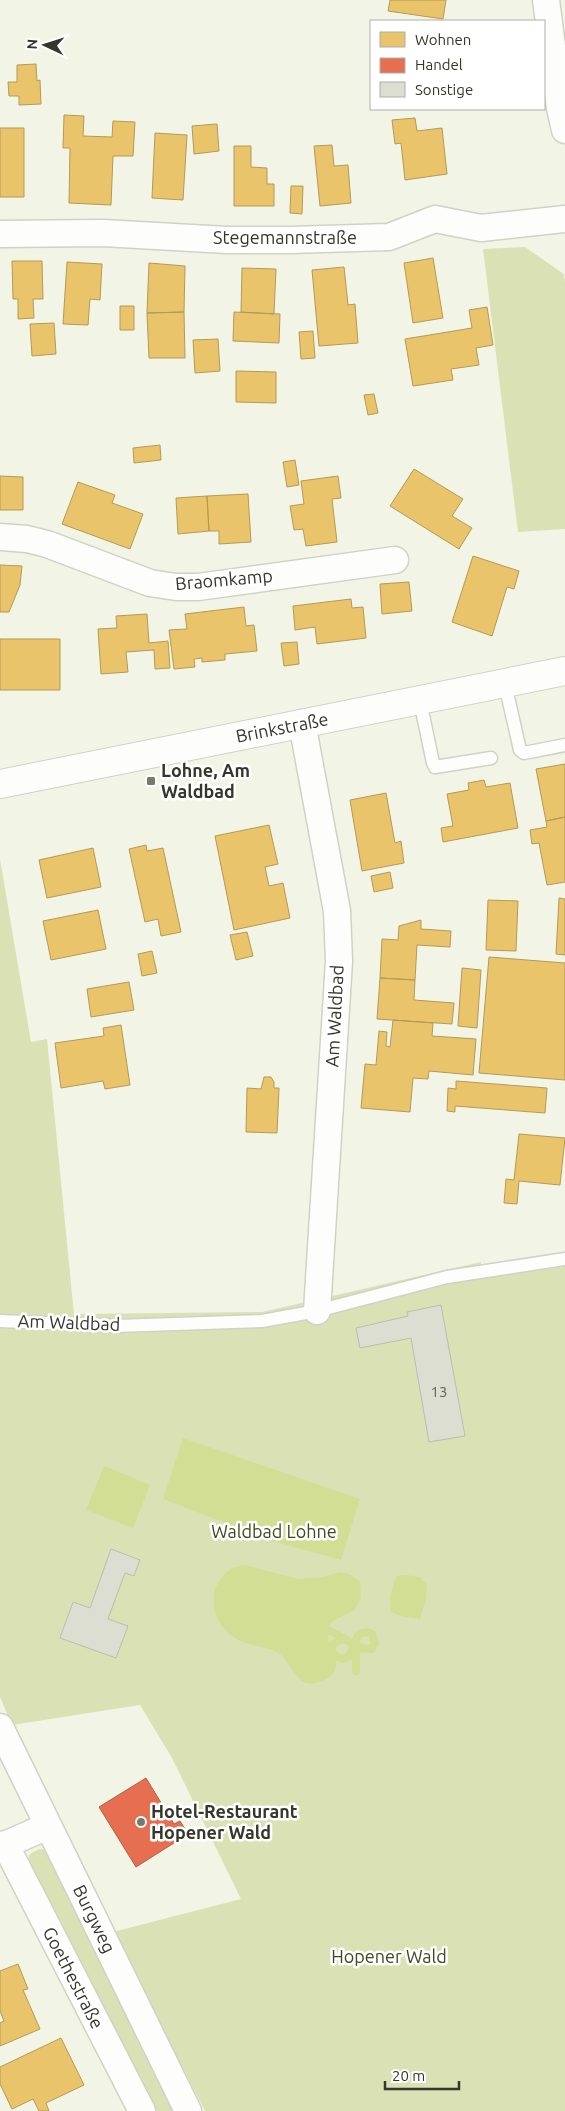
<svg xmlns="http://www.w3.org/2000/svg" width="565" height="2111" font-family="Ubuntu,sans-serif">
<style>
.green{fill:#dae2b5}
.water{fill:#d1de94}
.homes{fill:#e9c46a;stroke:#b39a57}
.shops{fill:#e76f51;stroke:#b15e46}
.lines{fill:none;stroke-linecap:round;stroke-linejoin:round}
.stream{stroke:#d1de94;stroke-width:8}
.building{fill:#dcded1;stroke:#babdb0}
.lane-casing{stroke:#cfd2c5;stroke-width:15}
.street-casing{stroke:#cfd2c5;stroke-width:29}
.secondary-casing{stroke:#cfd2c5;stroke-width:30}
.lane{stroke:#fdfefb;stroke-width:12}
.street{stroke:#fdfefb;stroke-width:26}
.secondary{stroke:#fdfefb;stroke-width:28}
.poi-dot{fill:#767a6c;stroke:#fff;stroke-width:2}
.labels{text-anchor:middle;stroke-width:5;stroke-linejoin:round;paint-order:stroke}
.number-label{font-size:15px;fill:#606256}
.street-label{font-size:18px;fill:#34372b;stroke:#fff}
.poi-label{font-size:18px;font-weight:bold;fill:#34372b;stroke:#fff;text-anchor:start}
.park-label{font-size:18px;fill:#424920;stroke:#fff}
</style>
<rect width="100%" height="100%" fill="#f2f5e5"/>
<!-- green -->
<path class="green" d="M525,247L564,274L565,283V529L518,532L483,249Z
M0,859L31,1042L47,1039L74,1314L262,1312L481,1262L482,1276L565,1266V2111H205L113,1932L241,1899L172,1758L140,1705L12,1725L0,1697Z
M39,1849L51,1850L182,2111H150L26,1863L30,1854Z"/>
<!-- water -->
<path class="water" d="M183,1438L360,1499L341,1560L276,1542L163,1499Z
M104,1466L150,1485L133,1528L86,1510Z
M246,1565L298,1579L322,1577L341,1572L349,1574L360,1582L361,1598L355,1610L333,1621L328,1627C324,1644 341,1657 335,1670C331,1679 315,1686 306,1683C297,1681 289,1662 281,1655C268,1645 248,1647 235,1638C211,1623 205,1590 228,1571C233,1567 240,1566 246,1565Z
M406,1575L420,1577L427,1585L426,1598L420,1619L400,1616L391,1612L390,1597L396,1576Z"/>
<!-- homes -->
<path class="homes" d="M390,0H446L443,19L388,11Z
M36,64L37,81L40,80L41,104L19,105V96H9L8,82H17V65Z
M64,115L84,116L83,136L112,137L113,121L135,122L133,156H113L111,205L69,203L70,148H63Z
M415,118L417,131L442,128L447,174L405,180L401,143L395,144L392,120Z
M217,124L219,151L194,154L192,126Z
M0,128H24V197H0Z
M155,133L187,135L183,200L152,198Z
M332,145L334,166L348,165L351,203L320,206L314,146Z
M234,146H251V167L267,168V184H274V206H234Z
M291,186H303L302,214L290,213Z
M433,258L443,318L413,323L404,263Z
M12,261H42L43,299H33L34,318L18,319V299H13Z
M67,262L102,264L100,300L90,299L88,325L63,324Z
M149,263L185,266L184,312L147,313Z
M344,267L348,305L355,304L358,343L319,346L312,270Z
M242,268L276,269L274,314L241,312Z
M120,306H134V330H120Z
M487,307L493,345L476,348L479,365L451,369L453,380L413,386L405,339L472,328L469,310Z
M184,312L185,358H149L147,313Z
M234,312L280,314L279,343L233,341Z
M54,323L56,354L32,356L30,324Z
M313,331L315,358L301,359L299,332Z
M218,339L220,371L195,373L193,340Z
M236,371L276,372V403L236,402Z
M374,394L378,413L368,415L364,395Z
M160,445L161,460L134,463L133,448Z
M295,460L299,485L287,487L283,462Z
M414,469L463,499L452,516L472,528L459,549L390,506Z
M0,476L23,477V510H0Z
M338,476L341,498L332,499L337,542L306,546L303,529L294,530L290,506L304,504L301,481Z
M78,482L115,495L112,503L143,514L130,549L62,524Z
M248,494L251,542L219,544V531H209L207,496Z
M207,496L209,531L178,534L176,498Z
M473,556L519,571L514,589L507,587L492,636L452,622Z
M0,565L22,566L20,585L9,612H0Z
M409,582L412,611L382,614L380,584Z
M351,599L352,608L363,607L366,638L317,644L315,627L295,630L293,606Z
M244,607L246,626L254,625L257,651L225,654V660L202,662V658L194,659L195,667L174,669L169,630L187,629L185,614Z
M147,614L149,643L168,641L170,668L155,669L154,650L126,652L128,672L101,674L98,629L117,628L116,616Z
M0,639H60V690H0Z
M297,642L299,664L284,666L281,643Z
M565,764V817L546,821L536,769Z
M484,780L486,787L510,783L518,828L443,842L441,828L453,826L447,794L469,790L468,783Z
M386,793L395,843L401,841L404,863L362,871L350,800Z
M565,817V882L547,885L539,843L532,844L530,830L547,827L546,821Z
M269,825L278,864L265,867L269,886L283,883L290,918L234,930L215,836Z
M146,845L147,851L163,848L181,932L161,936L158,919L145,922L129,849Z
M93,848L101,887L47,898L39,860Z
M390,872L393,888L374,892L371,876Z
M559,898L565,899V955L556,954Z
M488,900L518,901L516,951L486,950Z
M98,910L106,949L51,960L43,921Z
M421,920V929L451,931L450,947L417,945L415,980L380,978L382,939L398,940L399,926Z
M247,932L253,956L236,960L230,935Z
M152,951L157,973L142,976L138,954Z
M489,957L565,963V1080L479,1073Z
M462,968L481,970L477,1028L458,1026Z
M380,978L415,980L414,1000L454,1003L452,1024L377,1019Z
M129,982L134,1010L91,1017L87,989Z
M393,1020L433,1023L432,1036L476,1039L473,1075L429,1071L428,1079L413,1078L410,1112L361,1108L365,1064L376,1065L379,1031L387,1032L386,1046L390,1047Z
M121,1025L130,1085L105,1089L103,1081L61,1088L55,1043L104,1036L103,1028Z
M264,1077H271L274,1082V1088H279L277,1133L246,1132L247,1088L261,1089Z
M456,1081L547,1088L545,1113L455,1106V1112L447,1111L448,1088L456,1089Z
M519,1134L565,1138L560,1185L519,1181L517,1204L504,1203L506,1179L514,1180Z
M18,1964L28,1989L23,1990L40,2029L0,2046V2023L4,2021L0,2011V1971Z
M61,2038L84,2085L46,2103L49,2111H39L33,2099L12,2109L0,2084V2067Z"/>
<!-- shops -->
<path class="shops" d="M146,1778L174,1824L180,1821L188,1834L136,1867L99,1807Z"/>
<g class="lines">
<!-- stream -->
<path class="stream" d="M319,1626L338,1635L361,1648L371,1649L375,1644L372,1634L366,1632C361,1633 358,1634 357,1638L349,1656L343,1659L334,1655L332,1650L333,1644L342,1639C348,1640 353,1642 356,1649V1671"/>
</g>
<!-- building -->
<path class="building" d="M441,1305L465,1436L429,1442L411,1338L360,1348L356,1328L408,1316L407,1312Z
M111,1549L140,1560L134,1576L125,1573L108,1619L128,1626L116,1658L60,1638L73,1602L90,1608Z"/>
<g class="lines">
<!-- lane casing -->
<g class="lane-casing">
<path id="lane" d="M505,684L520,750L524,753L565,745
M420,701L433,763L435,767L491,758
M0,1321L116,1326L262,1321L317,1311L447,1277L565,1259"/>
</g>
<!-- street casing -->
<g class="street-casing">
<path id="street" d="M546,0L560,108L565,130
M0,234L103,233L227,240H290L389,237L435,219L481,228L565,219
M0,537L27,539L47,544L150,583L176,587H198L395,560
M302,723L337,911L339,961L317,1311
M0,1727L188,2111
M5,1844L142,2111
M0,1847L48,1826"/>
</g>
<!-- secondary casing -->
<g class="secondary-casing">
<path id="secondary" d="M0,784L565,671"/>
</g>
<!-- lane -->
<use href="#lane" class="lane"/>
<!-- street -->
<use href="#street" class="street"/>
<!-- secondary -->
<use href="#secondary" class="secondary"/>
</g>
<!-- markers -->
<g class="poi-dot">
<rect x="146" y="776" width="10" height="10" rx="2.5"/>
<circle cx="141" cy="1822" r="5"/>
</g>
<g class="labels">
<!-- number labels -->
<g class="number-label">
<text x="439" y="1397">13</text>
</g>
<!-- street labels -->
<g class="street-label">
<text x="285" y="244">Stegemannstraße</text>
<text transform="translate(224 580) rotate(-5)" y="6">Braomkamp</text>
<text transform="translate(282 728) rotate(-11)" y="6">Brinkstraße</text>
<text transform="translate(335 1016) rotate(-87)" y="6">Am Waldbad</text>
<text transform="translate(69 1323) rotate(2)" y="6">Am Waldbad</text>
<text transform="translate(94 1919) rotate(64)" y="6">Burgweg</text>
<text transform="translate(73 1978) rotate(63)" y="6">Goethestraße</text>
</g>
<!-- poi labels -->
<g class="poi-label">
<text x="161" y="777">Lohne, Am<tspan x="161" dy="21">Waldbad</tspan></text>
<text x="151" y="1818">Hotel-Restaurant<tspan x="151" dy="21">Hopener Wald</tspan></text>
</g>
<!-- park labels -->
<g class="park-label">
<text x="274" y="1538">Waldbad Lohne</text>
<text x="389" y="1963">Hopener Wald</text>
</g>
</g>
<!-- legend -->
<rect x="370" y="20" width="175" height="90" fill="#ffffff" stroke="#aeafaa"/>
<rect x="380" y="32" width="25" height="15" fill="#e9c46a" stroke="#aeafaa"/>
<text x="415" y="45" font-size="15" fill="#34372b">Wohnen</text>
<rect x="380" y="58" width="25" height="15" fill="#e76f51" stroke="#aeafaa"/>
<text x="415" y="70" font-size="15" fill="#34372b">Handel</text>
<rect x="380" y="82" width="25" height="15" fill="#dcded1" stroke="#aeafaa"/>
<text x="415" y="95" font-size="15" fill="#34372b">Sonstige</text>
<!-- north arrow -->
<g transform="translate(45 45) rotate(274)" stroke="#ffffff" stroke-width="4" paint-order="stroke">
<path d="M0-4L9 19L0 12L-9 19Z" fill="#34372b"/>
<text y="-8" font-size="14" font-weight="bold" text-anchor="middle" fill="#34372b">N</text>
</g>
<!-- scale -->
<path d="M385 2081v8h74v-8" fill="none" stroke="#34372b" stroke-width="2.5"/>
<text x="392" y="2081" font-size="15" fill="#34372b" stroke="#ffffff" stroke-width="4" paint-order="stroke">20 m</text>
</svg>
